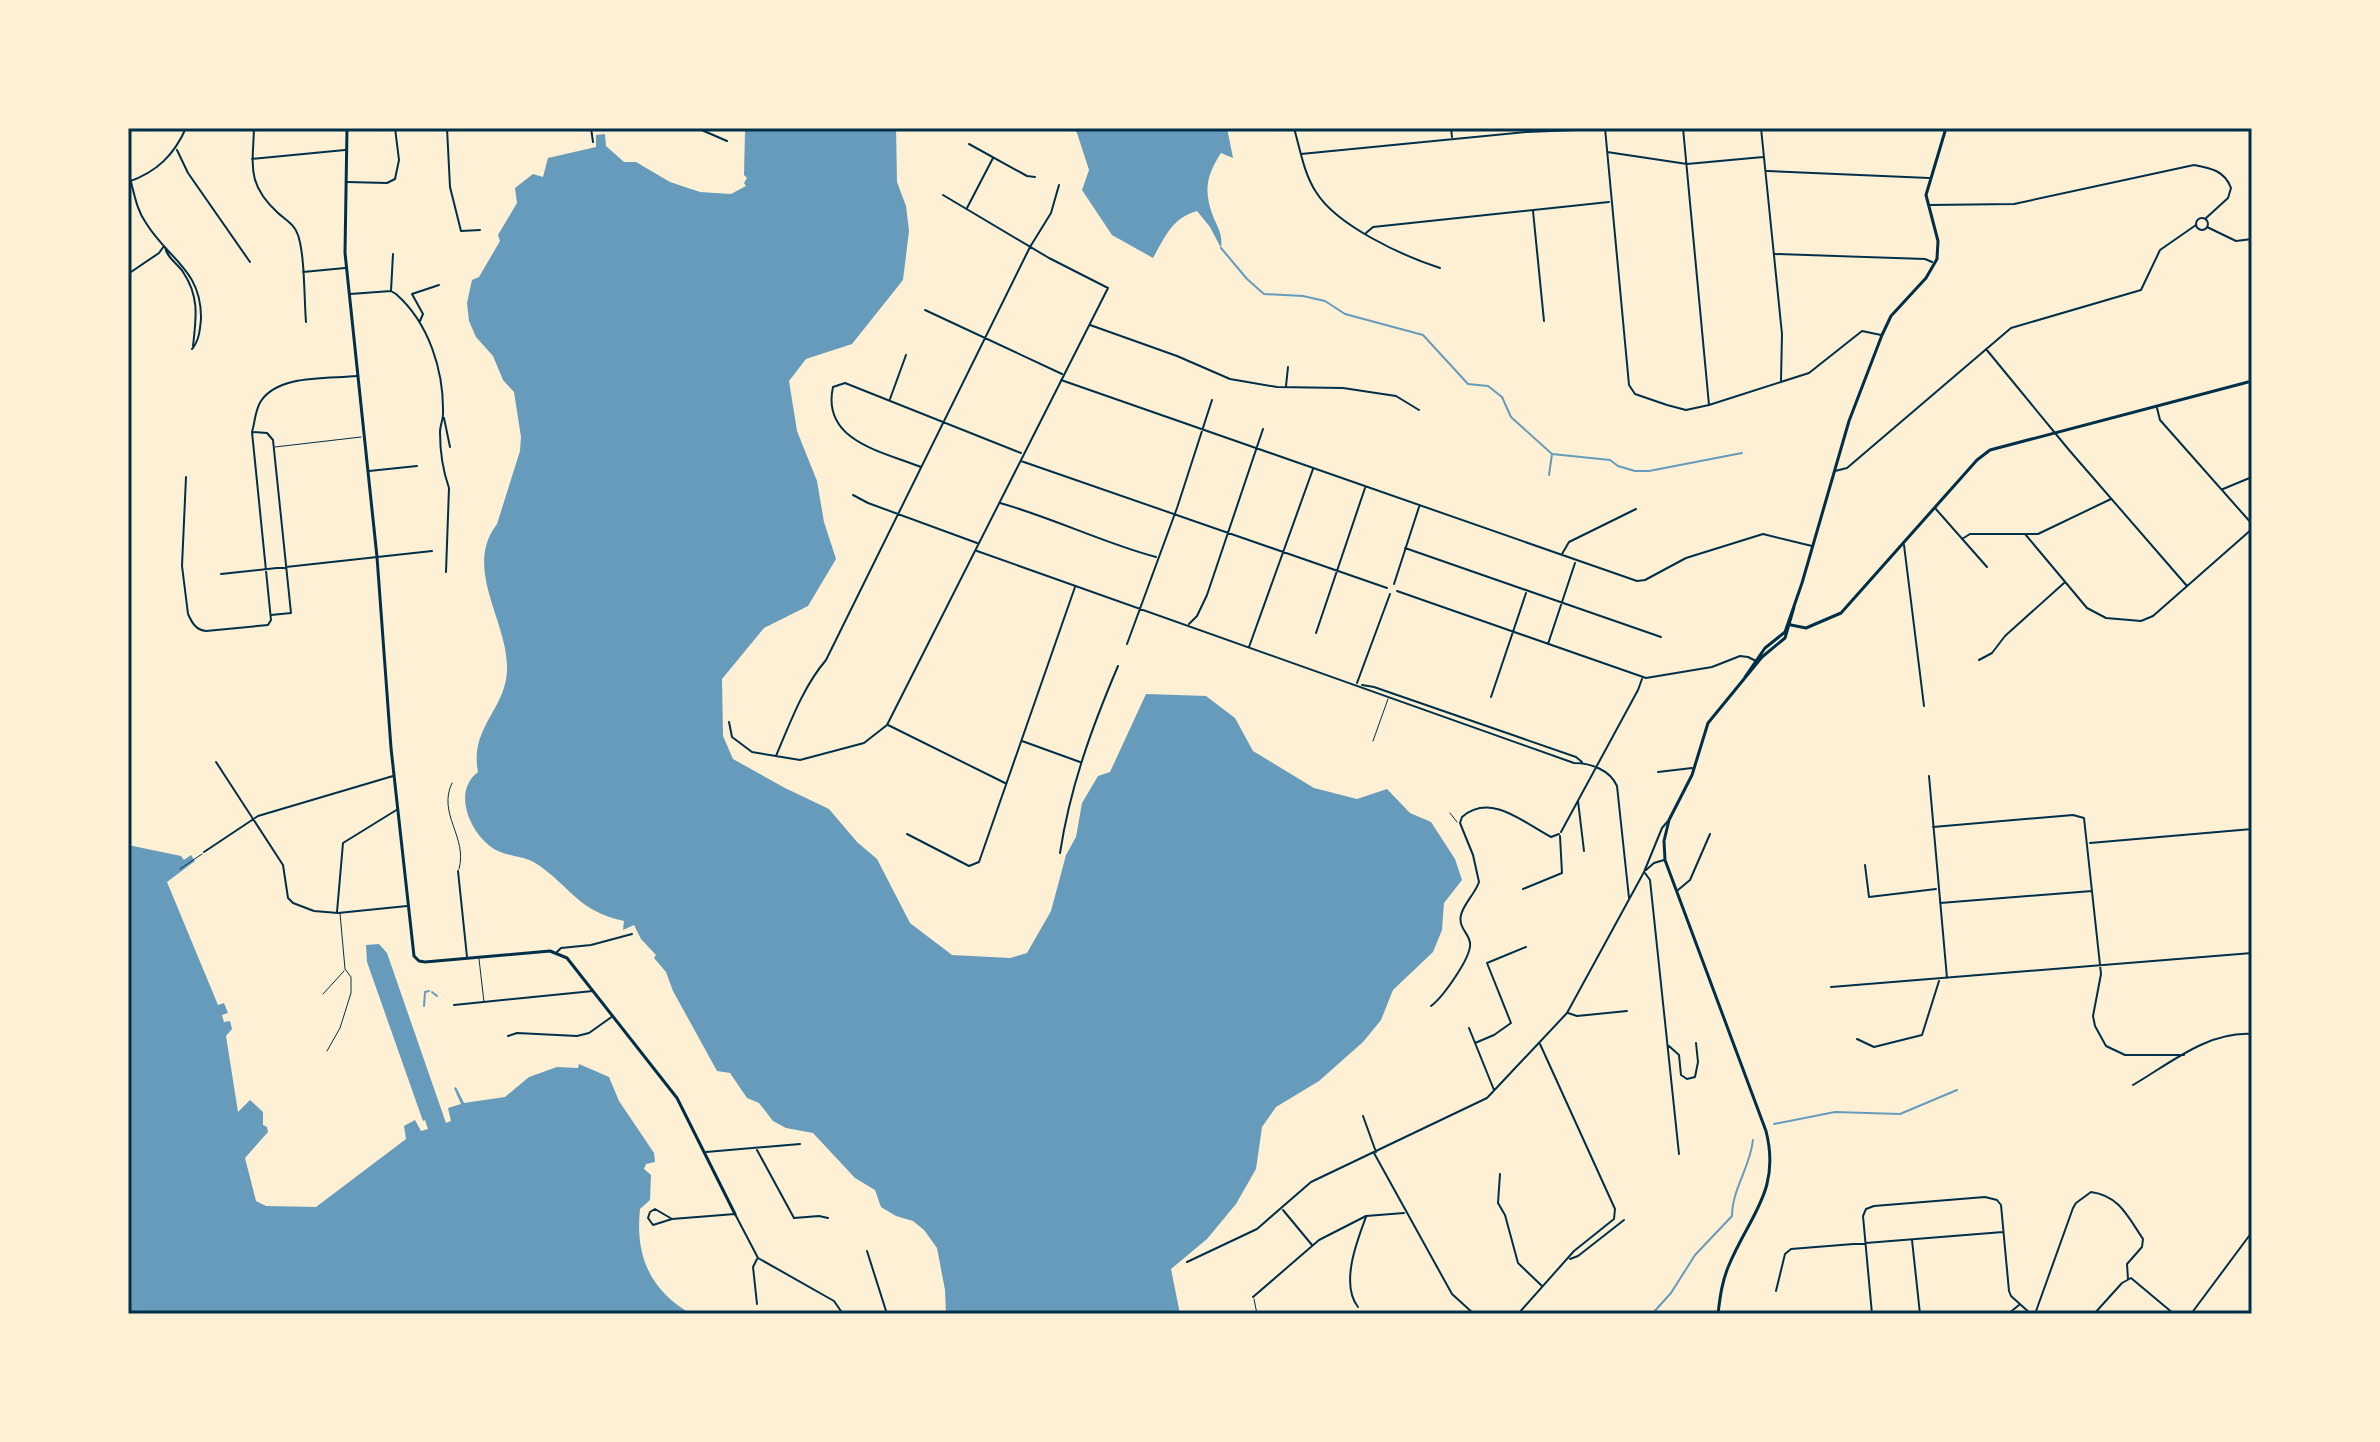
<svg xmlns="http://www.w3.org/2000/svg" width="2380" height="1442" font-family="Inter,sans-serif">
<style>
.water{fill:#669bbc}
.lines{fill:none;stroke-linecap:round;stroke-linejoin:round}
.stream{stroke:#669bbc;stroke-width:2}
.service{stroke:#003049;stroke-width:1}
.minor{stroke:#003049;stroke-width:2}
.tertiary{stroke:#003049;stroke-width:3}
.secondary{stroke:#003049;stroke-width:3}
.neatline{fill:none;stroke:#003049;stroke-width:3}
</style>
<rect width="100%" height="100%" fill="#fdf0d5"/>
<!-- water -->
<path class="water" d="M742,128H896L897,182L906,206L909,231L903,280L852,344L806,359L789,381L797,431L817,481L824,522L836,559L808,606L764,628L722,679L723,736L733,759L785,788L829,809L857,842L877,859L910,923L952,955L1010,958L1027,953L1051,911L1066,855L1076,837L1082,803L1098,776L1110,772L1146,694L1206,696L1235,718L1253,751L1314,788L1357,799L1387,789L1410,813L1431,822L1455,859L1462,880L1444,903L1442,930L1433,952L1393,990L1381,1020L1363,1042L1319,1081L1276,1107L1262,1127L1256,1169L1236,1204L1207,1239L1171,1269L1180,1314H946L945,1290L937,1248L924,1230L913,1221L896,1216L881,1207L875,1190L855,1178L813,1133L786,1128L773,1121L759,1103L747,1098L730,1073L717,1071L673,991L666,972L654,958L656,955L641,939L634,925L623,930L624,921C578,911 572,888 537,864C524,855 509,857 496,850C471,836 451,792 478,772C469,727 508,708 507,667C507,620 463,568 497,524L520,451L521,437L514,392L503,380L493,356L476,337L469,321L467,303L472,280L479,277L500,241L498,235L517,203L515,188L533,174L543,177L548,158L596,147V135L605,134L606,146L624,162H636L670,182L700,192L731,194L746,186L744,183L747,178L744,175L745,131Z
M1073,128H1227L1233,158L1221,153C1207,175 1203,190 1213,216C1218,228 1223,235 1221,248L1210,227L1197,211C1172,218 1165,237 1153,258L1112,235L1082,190L1089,170L1077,133Z
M128,845L181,856L184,860L191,855L195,861L167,882L218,1005L224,1003L228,1013L222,1015L224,1022L230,1021L232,1029L226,1036L238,1112L250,1100L263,1112V1125L267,1127L268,1132L245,1158L256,1201L266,1206L316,1207L406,1139L404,1126L415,1120L421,1131L428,1129L425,1120L423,1121L367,962L366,945L379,944L387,953L446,1123L451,1121L448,1108L461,1104L454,1088L456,1087L464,1103L505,1097L529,1077L557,1067L578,1068L579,1064L609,1077L619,1101L654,1153L655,1162L646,1164L644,1169L651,1175L650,1200L640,1209C635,1256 650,1290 691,1314H128Z"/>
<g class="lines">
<!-- stream -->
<path class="stream" d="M1221,248L1247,279L1264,294L1303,296L1325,301L1345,314L1423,335L1468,384L1488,386L1502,397L1511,417L1552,454L1610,460L1618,466L1635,471H1649L1742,453
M1549,475L1552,454
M432,992L437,996
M424,1006L425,992L429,991
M1774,1124L1835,1112L1900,1114L1957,1090
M1652,1314L1671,1293L1695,1255L1732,1216C1732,1189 1750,1168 1753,1140"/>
<!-- service -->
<path class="service" d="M275,447L361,437
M1373,741L1388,699
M452,783C437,814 468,837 459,869
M1450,813L1457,822
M180,869L202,854
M479,959L484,1002
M323,994L344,971
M327,1051L340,1028L351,993V977L345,969L340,913
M1254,1299L1257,1314"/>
<!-- minor -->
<path class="minor" d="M254,128C253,165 246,184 278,213C286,220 295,225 298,235C305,256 304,298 306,322
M447,128L450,187L461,231L480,230
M591,128L593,142
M697,128L727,141
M1294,128C1300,149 1304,174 1316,192C1337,226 1403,256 1440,268
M1451,128L1452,137
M1605,128L1629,385L1635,394L1667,405L1686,410L1709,405L1809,373L1862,331L1881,335
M1683,128L1709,405
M1761,128L1782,334L1781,380
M969,144L1027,176L1035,177
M177,150L188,173L250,262
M1607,152L1687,164L1763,157
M1301,154L1526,132L1602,129
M252,159L345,150
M1767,171L1929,178
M128,182C157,172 174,155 186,128
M131,182C135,197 137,210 146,223C168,259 202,270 201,319C200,330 199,341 192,349
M347,182L387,183L395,179L399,160L395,128
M1929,205L2014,204L2194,165C2211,168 2225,171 2231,188L2228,198L2205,219
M967,208L993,158
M1533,211L1544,321
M2196 224a6 6 0 1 1 12 0a6 6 0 1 1-12 0Z
M2207,227L2236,241L2252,239
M1366,233L1373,227L1609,202
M165,247C167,258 177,263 183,272C200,297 196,319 193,346
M1775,254L1925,259L1932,262
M303,272L345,268
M128,274L159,253L164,246
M391,291L393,254
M350,294L391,291L396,294C429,323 444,371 443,414C443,420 440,426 440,432C440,451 443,471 449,488L446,572
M925,310L1062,374
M420,321L423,314L412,294L439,285
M1090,325L1177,356L1230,379L1277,387L1343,388L1396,396L1419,410
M1986,349L2069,450L2187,586
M1061,380L1637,581L1645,580L1686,558L1763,534L1812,546
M1286,386L1288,367
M890,399L906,355
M2157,408L2160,420L2252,524
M444,418L450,447
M253,432L267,433L273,440L291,613L271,615
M1021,461L1387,588
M921,467C883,452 821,441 833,387L845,383L1021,453
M369,471L417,466
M1835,471L1847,468L2011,328L2141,290L2160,250L2196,225
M186,477L182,566L188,614C192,623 196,630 206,631L268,625L271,620L252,432C255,422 255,410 261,401C279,374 329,379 357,376
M2223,489L2252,477
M853,495L868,503L977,543
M1000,503C1054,518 1103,543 1156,557
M1935,508L1987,567
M2025,534L2087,608L2106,618L2141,621L2153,616L2252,529
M1962,539L1970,534H2038L2111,499
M1904,545L1924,706
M1405,548L1661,637
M977,551L1574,763C1591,763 1610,770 1617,786L1629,898
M1562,554L1569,542L1636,509
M221,574L432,551
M1394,584L1419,507
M1397,591L1646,678L1712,667L1740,656L1748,657L1756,661
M1189,624L1197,616L1207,595L1263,429
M1316,633L1365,488
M1127,644L1177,508L1212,400
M1548,644L1575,563
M1249,647L1313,469
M1979,660L1992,653L2005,636L2064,583
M1357,683L1390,594
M1362,685L1374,687L1576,757L1582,762
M1491,697L1526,593
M729,722L732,737L752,752L800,760L864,743L887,725L1108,288L1049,258L943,195
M888,725L1005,783
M1022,741L1080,762
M776,756C790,723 803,687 826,660L1030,247L1051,213L1059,185
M216,762L283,865L288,898L293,903L314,911L338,913L407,906
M1658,772L1692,768
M1929,776L1947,978
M1578,801L1584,851
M1933,827L2073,815L2084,818L2101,974L2093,1016L2095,1026L2106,1046L2125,1055H2184
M1561,832L1638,690L1642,679
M907,834L969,866L979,862L1075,587
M2090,843L2252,829
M204,852L258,816L393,776
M1060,853C1070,787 1092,727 1118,666
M1865,865L1869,897L1936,889
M1646,870L1654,863L1664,860
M458,871L467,957
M1645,873L1650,880L1679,1154
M1523,889L1562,873L1560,836
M1678,890L1690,880L1710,834
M1940,903L2092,891
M337,912L343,843L398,809
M557,952L561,948L591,945L632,934
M1831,987L2252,953
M454,1005L593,991
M1431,1006C1442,998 1472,957 1470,943C1469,933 1458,928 1461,915C1464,903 1475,894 1479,882L1473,855L1460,823L1462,817C1491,792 1524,823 1551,837L1559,834
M1568,1013L1577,1016L1627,1011
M1469,1028L1494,1090
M508,1036L517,1033L577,1036L589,1033L613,1016
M1857,1039L1874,1047L1922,1035L1939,981
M1475,1043L1494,1035L1511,1023L1487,963L1526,947
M1669,1046L1679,1055L1681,1075L1687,1079L1695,1077L1698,1062L1696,1043
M2133,1085C2169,1064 2208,1031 2252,1034
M1363,1116L1376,1152
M757,1150L794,1218L819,1216L828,1218
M706,1152L800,1144
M1374,1153L1452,1294L1474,1314
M1500,1174L1498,1203L1505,1215L1518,1263L1542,1286
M1283,1210L1312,1245
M672,1219L655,1209L650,1212L648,1218L653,1225L672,1219L735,1214L758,1258L834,1301L843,1314
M1912,1240L1920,1314
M867,1251L887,1314
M757,1259L753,1267L757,1304
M1570,1259L1578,1256L1624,1220
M1187,1262L1257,1229L1311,1182L1487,1098L1567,1013L1644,872L1662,828L1668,821
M1776,1291L1785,1254L1791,1249L2003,1232
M1253,1297L1319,1240L1366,1216L1404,1213
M1358,1307C1340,1284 1357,1241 1366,1217
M1518,1314L1574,1251L1614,1219L1615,1209L1540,1044
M1872,1314L1863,1216L1866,1209L1874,1206L1985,1197L1997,1200L2001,1205L2009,1291L2011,1296L2031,1314
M2008,1314L2019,1305
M2035,1314L2073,1208L2076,1203L2091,1192C2120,1196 2128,1217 2143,1239L2142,1247L2127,1264L2128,1279
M2094,1314L2122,1283L2131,1278L2174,1314
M2191,1314L2252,1232"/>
<!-- tertiary -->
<path class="tertiary" d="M347,128L345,253L377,557L391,748L414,956L419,961L425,962L550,951L567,958L677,1098L735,1214"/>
<!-- secondary -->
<path class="secondary" d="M1791,625L1806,628L1841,613L1977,460L1990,450L2252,381
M1745,677L1765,648L1785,632L1802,583L1849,421L1882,335L1891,316L1926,278L1937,259L1938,241L1926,195L1946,128
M1718,1314C1720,1297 1722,1281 1729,1265C1750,1215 1781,1190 1766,1131L1665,860L1664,841L1669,820L1692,775L1708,723L1762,657L1785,638L1794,607"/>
</g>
<!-- border -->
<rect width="2380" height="1442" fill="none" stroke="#fdf0d5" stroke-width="260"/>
<rect x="130" y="130" width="2120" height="1182" class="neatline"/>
</svg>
